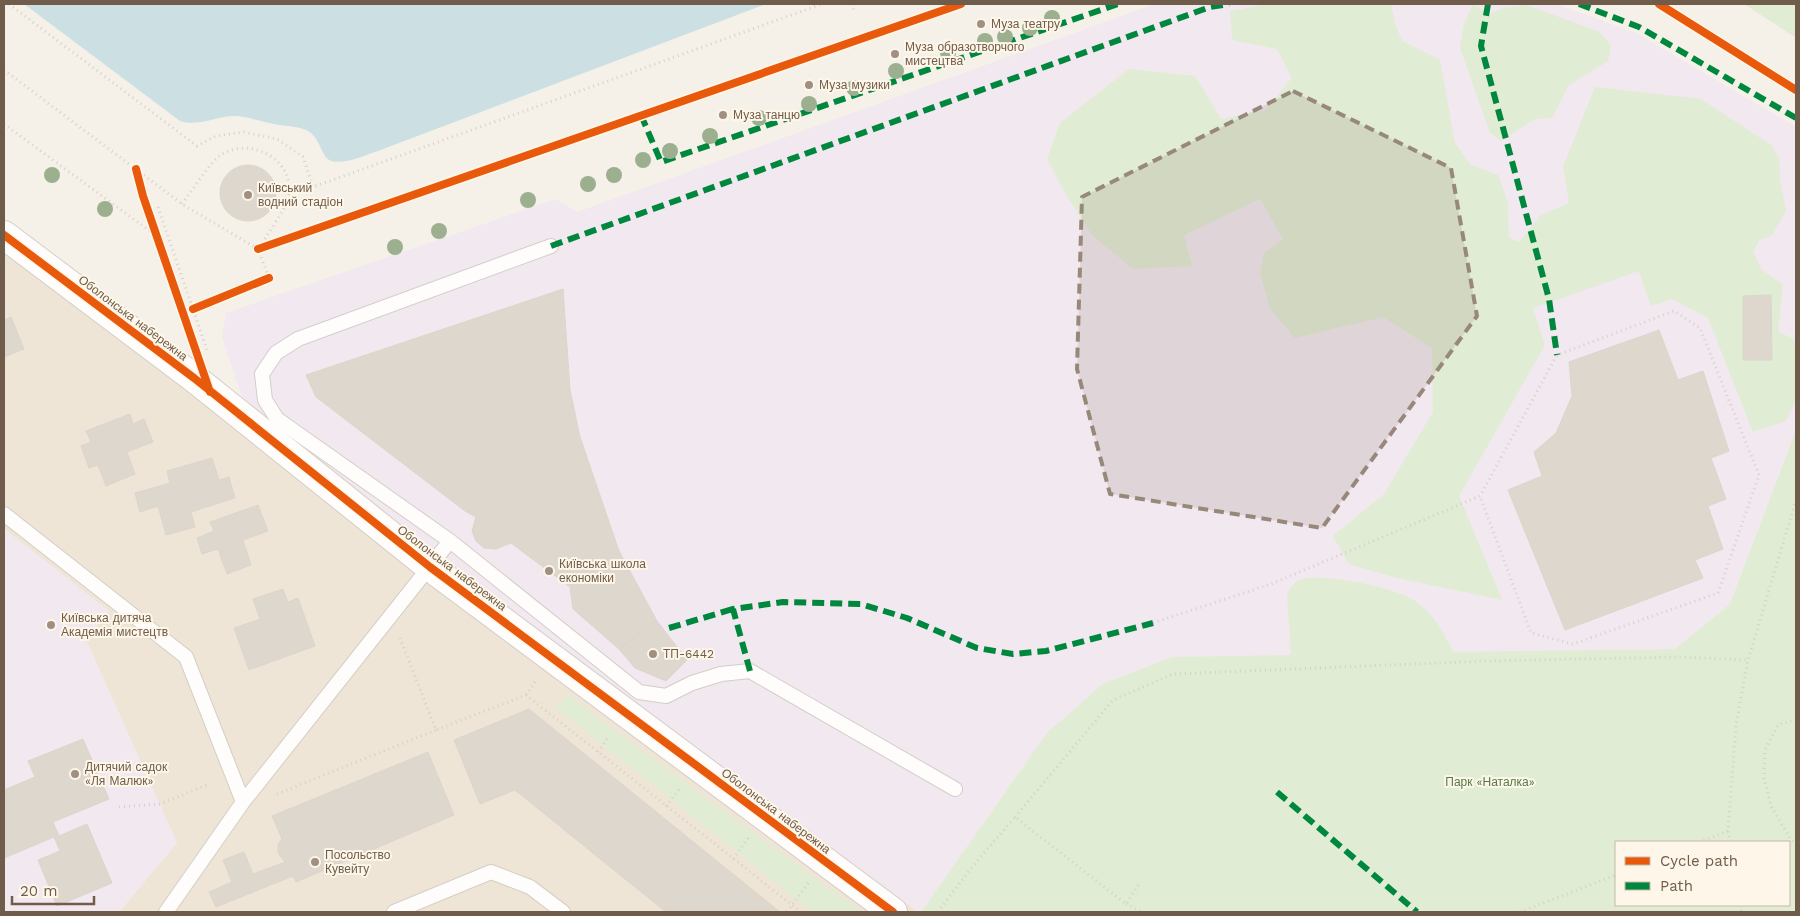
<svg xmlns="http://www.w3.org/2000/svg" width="1800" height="916" font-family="'Work Sans',sans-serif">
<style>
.residential{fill:#eee5d6}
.education{fill:#f2e8f0}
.green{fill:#e0ecd4;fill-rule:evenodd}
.water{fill:#cce0e4}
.building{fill:#ded7ce;stroke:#ddd5cb}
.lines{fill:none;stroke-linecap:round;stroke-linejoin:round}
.lane-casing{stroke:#d4cec6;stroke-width:16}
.street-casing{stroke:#d4cec6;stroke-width:30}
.path{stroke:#d6d0ca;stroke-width:3;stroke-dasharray:1 4;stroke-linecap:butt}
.lane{stroke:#fefdfc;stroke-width:14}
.street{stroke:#fefdfc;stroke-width:28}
.quiet{stroke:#00873e;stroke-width:6;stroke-dasharray:12 6;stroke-linecap:butt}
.cycleway-casing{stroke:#fef7e9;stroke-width:11}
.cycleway{stroke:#e8590c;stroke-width:8}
.tree{fill:#9cb08f}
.marked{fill:#98887a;fill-opacity:0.2;stroke:#98887a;stroke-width:4;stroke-dasharray:10 6;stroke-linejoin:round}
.poi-dot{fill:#9f9082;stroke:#fef7e9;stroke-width:2}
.labels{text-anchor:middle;stroke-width:4;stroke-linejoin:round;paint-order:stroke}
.poi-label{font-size:12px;fill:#705c4b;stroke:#fef7e9;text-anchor:start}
.street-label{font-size:12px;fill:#705c4b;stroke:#fef7e9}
.park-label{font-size:12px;fill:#537b47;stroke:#fef7e9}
</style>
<rect width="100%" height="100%" fill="#f5f1e8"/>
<!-- residential -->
<path class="residential" d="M4,226L433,553L918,912H119L177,843L86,640L109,611L4,529Z"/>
<!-- education -->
<path class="education" d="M1155,4H1556L1636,33L1796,127V430L1730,604L1675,649L1172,657L1047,733L921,912H918L483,590L247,412L222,337L226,313L556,199L577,212Z
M4,529L109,611L86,640L177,843L119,912H4Z"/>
<!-- green -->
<path class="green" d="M1270,4H1391L1395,23L1402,41L1440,60L1455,143L1471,165L1498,175L1508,203L1509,237L1519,242L1540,216L1569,203L1563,167L1595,87L1701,99L1771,145L1779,158L1780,180L1786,211L1772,235L1760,240L1753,251L1761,269L1783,285L1778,331L1796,341V400L1786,421L1753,432L1708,318L1672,299L1651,306L1639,271L1533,308L1545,345L1459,496L1502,600L1393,577L1349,564L1333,536L1384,494L1433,412L1432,348L1383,317L1295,338L1270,309L1260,272L1264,253L1283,239L1260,199L1184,235L1192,266L1133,269L1092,235L1064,191L1047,159L1060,123L1129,69L1195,76L1221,119L1264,111L1292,78L1277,49L1232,40L1230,11Z
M1473,4L1489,14L1503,8L1526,5L1600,32L1611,46L1608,61L1569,85L1552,118L1535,119L1501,141L1490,133L1460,48L1464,24Z
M1744,4H1796V38Z
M1796,430V912H921L1047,733L1103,684L1172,657L1291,655L1287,594C1290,588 1293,583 1300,580C1320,572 1397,588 1415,601C1437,617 1441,631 1454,652L1675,649L1730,604ZM1789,842V905H1616V842Z
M567,695L861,912H812L556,708Z"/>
<!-- water -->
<path class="water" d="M24,4H766L378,151C365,155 334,170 325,156C320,148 318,139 311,133C301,125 286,127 274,124C264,122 254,119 244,117C222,112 202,128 180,121Z"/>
<!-- building -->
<path class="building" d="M220 193a28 28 0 1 1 56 0a28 28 0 1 1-56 0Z
M563,289L570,390L580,437L619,551L657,621L619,649L573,609L570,587L511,543L496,549L484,548L476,541L472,531L476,517L465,511L316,397L306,375Z
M1771,295L1772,360H1743V296Z
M11,317L24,349L4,357V320Z
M1659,330L1678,380L1703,371L1729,451L1711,458L1726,499L1708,506L1723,549L1695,560L1703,578L1565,630L1508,490L1542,476L1534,452L1556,433L1572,396L1569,362Z
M130,414L133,424L144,419L153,442L127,452L135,474L106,486L98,465L89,468L81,446L91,442L86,431Z
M212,458L219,480L229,477L235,498L191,512L195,527L166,535L158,506L140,512L135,493L170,483L167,471Z
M258,505L268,531L243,540L251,565L227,574L218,549L202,554L197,538L214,531L210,522Z
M283,589L288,602L298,598L315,646L249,670L234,628L260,619L253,599Z
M657,621L687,660L666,681L635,668L619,649Z
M529,709L780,912H666L515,790L480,804L454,740Z
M83,739L109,799L53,822L59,836L87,824L112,883L57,906L38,860L60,851L54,837L4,858V790L35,777L28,761Z
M428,752L454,815L296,882L293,876L216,907L209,892L232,882L223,860L244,852L253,874L285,862L278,853V844L282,839L272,816Z"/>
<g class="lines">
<!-- lane casing -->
<g class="lane-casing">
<path id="lane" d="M4,514L186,657L243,802
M450,541L277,419L265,400L262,374L276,353L298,339L551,246
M166,912L243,802L450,541L639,692L666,696L692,683L721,674L750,671L955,789
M394,912L491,872L530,887L563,912"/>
</g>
<!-- street casing -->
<g class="street-casing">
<path id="street" d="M4,235L194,378L430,567L893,912"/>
</g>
<!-- path -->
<path class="path" d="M9,4L197,146L216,136L244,132L277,139L303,157L313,187L822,4
M851,4L854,11
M1659,4L1796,90
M4,70L182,204L258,249L269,278L193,309
M4,124L158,237
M182,204C191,192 207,167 217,158C247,133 298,159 288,199C285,210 265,238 258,249
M158,207L208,353
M258,249L961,4
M1153,623L1271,584L1480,496L1557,355L1674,311L1700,328L1759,475L1718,593L1573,644L1531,633L1480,496
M400,638L436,730L526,695L801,912
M526,695L536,681
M1796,719L1778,725L1765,750L1764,778L1771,806L1790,838L1796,845
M598,752L609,736
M277,794L436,730
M666,806L680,788
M119,807L160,804L209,784
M1015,817L1113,700L1173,674L1486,661L1681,657L1748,660
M1699,842L1728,831
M1730,842L1728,831L1736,725L1748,660L1796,500
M733,859L749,837
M1126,904L1142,912
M1740,905L1741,912
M787,912L809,882
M938,912L972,867L1015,817L1126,904L1139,884
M1520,912L1616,875"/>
<!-- lane -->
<use href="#lane" class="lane"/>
<!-- street -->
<use href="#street" class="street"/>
<!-- quiet -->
<path class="quiet" d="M1488,4L1481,46L1549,299L1557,355
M1579,4L1639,27L1796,118
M641,115L661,162L1118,4
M551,246L1210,7L1229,4
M669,628L733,609
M750,671L733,609L783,602L861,604L907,618L977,648L1013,654L1046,651L1153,623
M1277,792L1417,912"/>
<!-- cycleway casing -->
<g class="cycleway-casing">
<path id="cycleway" d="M1659,4L1796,90
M136,169L143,196L210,392
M4,235L194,378L430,567L893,912
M258,249L961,4
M193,309L269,278"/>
</g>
<!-- cycleway -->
<use href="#cycleway" class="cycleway"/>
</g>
<!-- trees -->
<g class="tree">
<circle cx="1052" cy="18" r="8"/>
<circle cx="1030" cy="28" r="8"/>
<circle cx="1005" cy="37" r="8"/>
<circle cx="985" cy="41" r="8"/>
<circle cx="948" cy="53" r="8"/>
<circle cx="896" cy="71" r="8"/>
<circle cx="854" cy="88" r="8"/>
<circle cx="809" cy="104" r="8"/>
<circle cx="759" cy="118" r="8"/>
<circle cx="710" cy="136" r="8"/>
<circle cx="670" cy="151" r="8"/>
<circle cx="643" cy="160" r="8"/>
<circle cx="52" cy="175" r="8"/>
<circle cx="614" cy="175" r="8"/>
<circle cx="588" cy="184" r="8"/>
<circle cx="528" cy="200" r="8"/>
<circle cx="105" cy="209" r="8"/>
<circle cx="439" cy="231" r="8"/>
<circle cx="395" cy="247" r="8"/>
</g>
<!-- marked area -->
<path class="marked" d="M1293,91L1451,168L1477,316L1322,528L1110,494L1077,369L1082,197Z"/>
<!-- markers -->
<g class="poi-dot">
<circle cx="981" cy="24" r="5"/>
<circle cx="895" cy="54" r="5"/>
<circle cx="809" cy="85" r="5"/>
<circle cx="723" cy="115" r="5"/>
<circle cx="248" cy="195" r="5"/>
<circle cx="549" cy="571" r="5"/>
<circle cx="51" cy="625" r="5"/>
<circle cx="653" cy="654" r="5"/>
<circle cx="75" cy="774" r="5"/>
<circle cx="315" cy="862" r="5"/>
</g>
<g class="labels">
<!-- poi labels -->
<g class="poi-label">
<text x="991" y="28">Муза театру</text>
<text x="905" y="51">Муза образотворчого<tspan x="905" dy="14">мистецтва</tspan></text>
<text x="819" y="89">Муза музики</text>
<text x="733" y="119">Муза танцю</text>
<text x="258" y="192">Київський<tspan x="258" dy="14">водний стадіон</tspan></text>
<text x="559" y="568">Київська школа<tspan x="559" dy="14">економіки</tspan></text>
<text x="61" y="622">Київська дитяча<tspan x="61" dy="14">Академія мистецтв</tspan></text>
<text x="663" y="658">ТП-6442</text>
<text x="85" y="771">Дитячий садок<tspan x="85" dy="14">«Ля Малюк»</tspan></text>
<text x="325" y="859">Посольство<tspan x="325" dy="14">Кувейту</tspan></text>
</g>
<!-- street labels -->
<g class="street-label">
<text transform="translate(133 318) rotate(37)" y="4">Оболонська набережна</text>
<text transform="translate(452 568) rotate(37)" y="4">Оболонська набережна</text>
<text transform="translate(776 811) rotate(37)" y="4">Оболонська набережна</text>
</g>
<!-- park labels -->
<g class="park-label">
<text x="1490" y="786">Парк «Наталка»</text>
</g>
</g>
<!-- border -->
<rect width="1800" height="916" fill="none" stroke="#705c4b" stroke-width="10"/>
<!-- legend -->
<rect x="1615" y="841" width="175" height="65" fill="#fef7e9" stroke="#c5b9aa"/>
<rect x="1625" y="857" width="25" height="8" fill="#e8590c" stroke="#c5b9aa"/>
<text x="1660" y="866" font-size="15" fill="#705c4b">Cycle path</text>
<rect x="1625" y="882" width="25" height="8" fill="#00873e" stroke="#c5b9aa"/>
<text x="1660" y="891" font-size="15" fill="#705c4b">Path</text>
<!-- scale -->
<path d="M12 896v8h82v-8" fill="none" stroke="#705c4b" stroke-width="2.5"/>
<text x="20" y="896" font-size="15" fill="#705c4b" stroke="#fef7e9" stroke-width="4" paint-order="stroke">20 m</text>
</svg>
